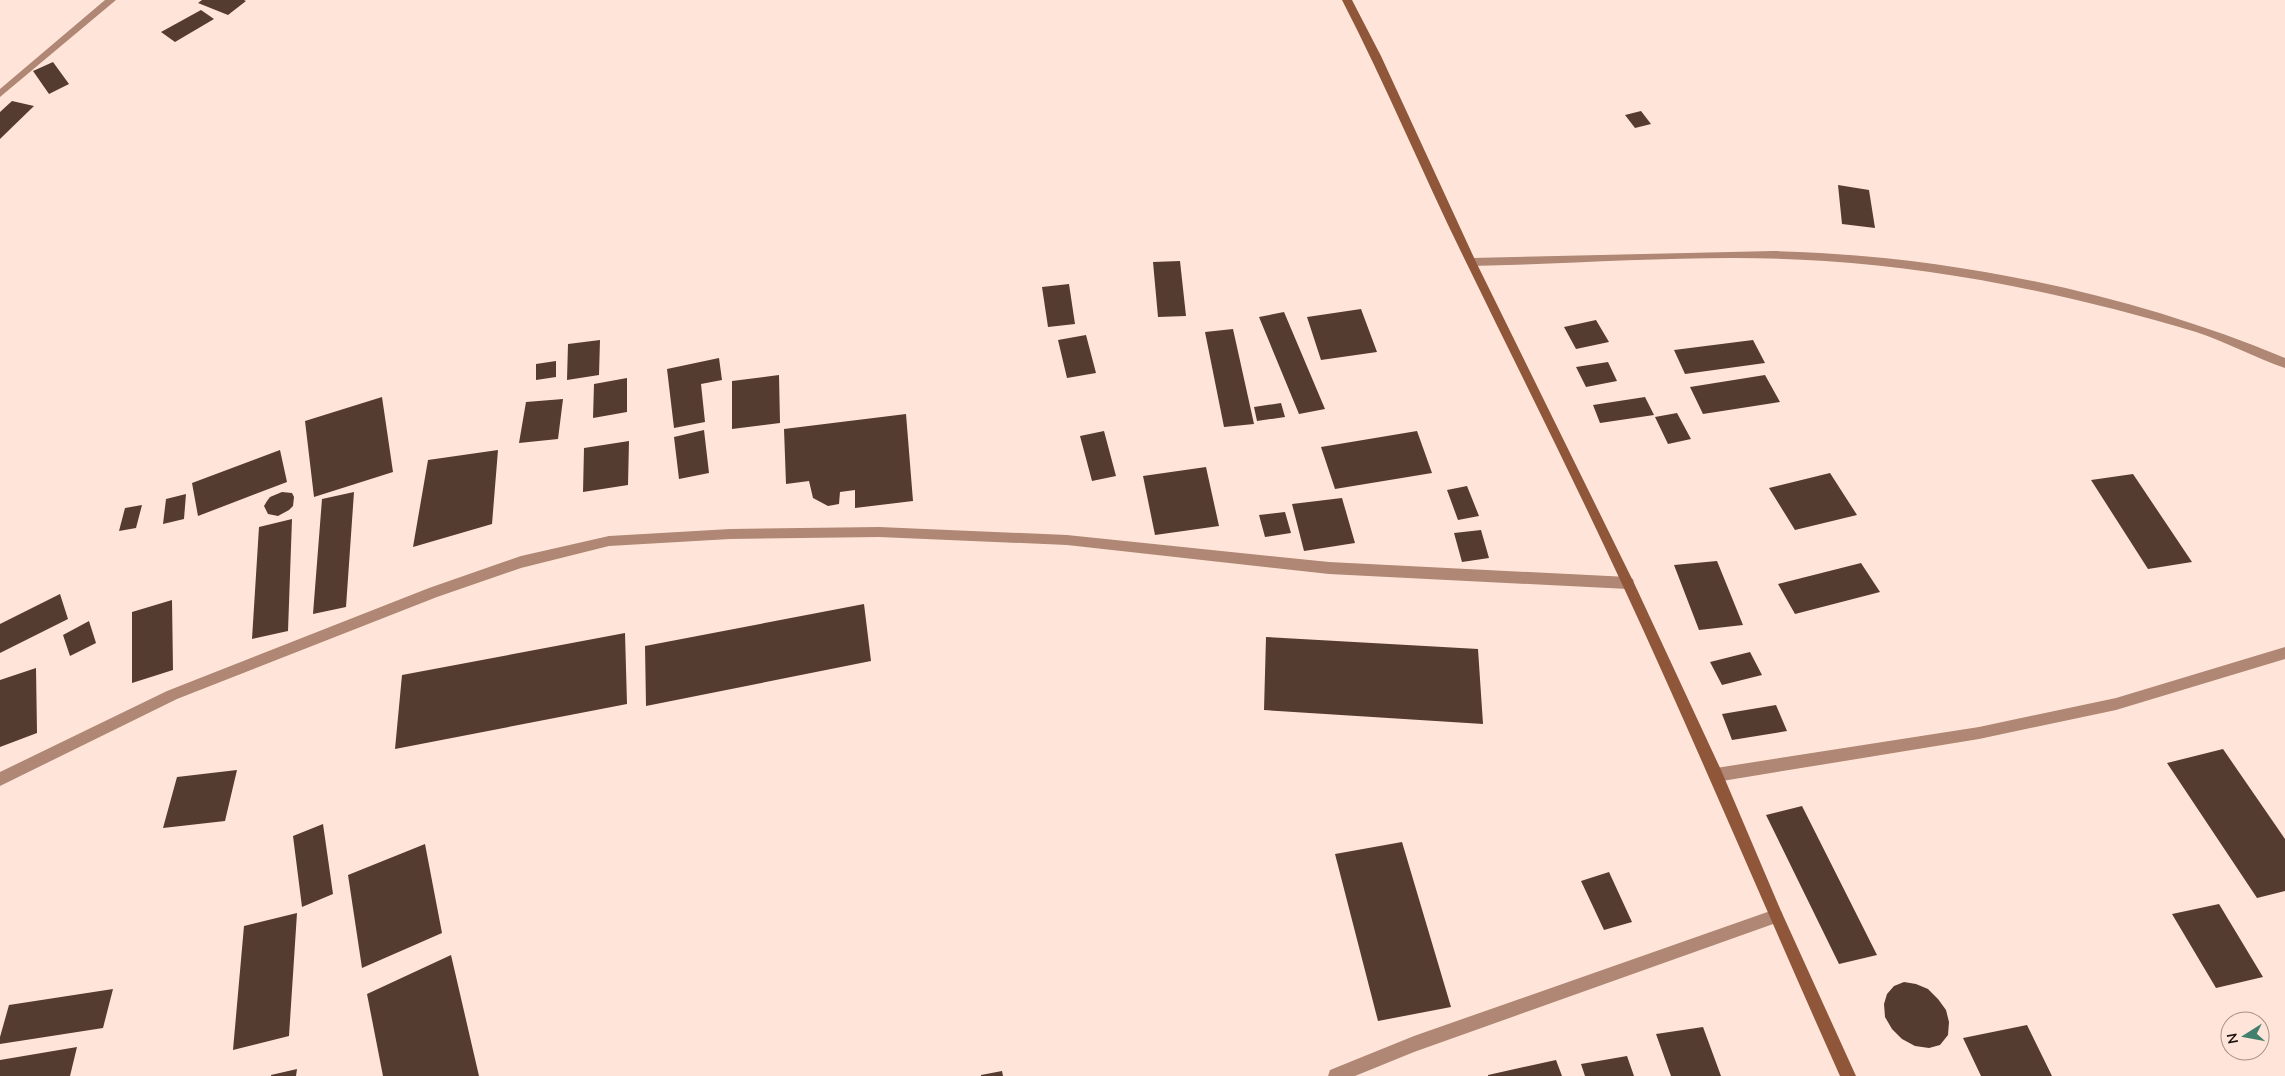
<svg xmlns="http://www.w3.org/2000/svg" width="2285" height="1076" font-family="Mulish,sans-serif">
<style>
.building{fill:#553c30}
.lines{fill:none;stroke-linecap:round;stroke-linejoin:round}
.street{fill:#af8774;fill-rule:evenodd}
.secondary{fill:#8f563a;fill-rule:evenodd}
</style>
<rect width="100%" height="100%" fill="#ffe5d9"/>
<!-- building -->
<path class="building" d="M202,0H244L246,1L228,15L198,3Z
M201,10L214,19L175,42L161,32Z
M53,62L69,84L49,94L33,71Z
M12,101L34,106L0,139V112Z
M1641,111L1651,124L1635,128L1625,115Z
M1838,185L1869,190L1875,228L1842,224Z
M1180,261L1186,316L1158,317L1153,262Z
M1069,284L1075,324L1048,327L1042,287Z
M1361,309L1377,352L1321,360L1307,317Z
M1284,312L1325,409L1299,414L1259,317Z
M1596,320L1609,342L1576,349L1564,327Z
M1233,329L1254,424L1224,427L1205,332Z
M1086,335L1096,373L1067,378L1058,340Z
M600,340L599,375L567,380L568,344Z
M1753,340L1765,363L1685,374L1674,350Z
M719,358L722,380L701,384L705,422L674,428L667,369Z
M556,361V377L536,380V364Z
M1608,362L1617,381L1586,387L1576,367Z
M779,375L780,423L732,429V381Z
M1765,375L1780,402L1703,414L1690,387Z
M627,378V412L593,418L594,384Z
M382,397L393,472L314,497L305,421Z
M1645,397L1654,415L1600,423L1593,405Z
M563,399L558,439L519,443L526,402Z
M1281,403L1285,417L1257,421L1254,407Z
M1677,413L1691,439L1668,444L1655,417Z
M906,414L913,501L855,508V490L840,492L839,504L828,506L813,498L809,481L786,484L784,429Z
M704,430L709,473L679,479L674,437Z
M1104,431L1116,476L1092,481L1080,436Z
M1417,431L1432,473L1335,489L1321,447Z
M629,441L628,485L583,492L584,448Z
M280,450L287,482L198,516L192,483Z
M498,450L492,524L413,547L428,460Z
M1206,467L1219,526L1155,535L1143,476Z
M1830,473L1857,515L1795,530L1769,488Z
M2133,474L2192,562L2148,569L2091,480Z
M1467,486L1479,516L1458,520L1447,490Z
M282,492L292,493L294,497L293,506L289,510L278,516L268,514L264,506L267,501L270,497Z
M354,492L346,607L313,614L322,499Z
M186,494L184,519L163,524L166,499Z
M1342,498L1355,543L1304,551L1292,504Z
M142,505L136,528L119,531L125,508Z
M1285,512L1291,533L1265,537L1259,515Z
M292,519L288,631L252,639L259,527Z
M1481,530L1489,558L1462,562L1454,533Z
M1717,561L1743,625L1699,630L1674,565Z
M1861,563L1880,592L1795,614L1778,584Z
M60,594L68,619L0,653V624Z
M172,600L173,670L132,683V612Z
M864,604L871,661L646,706L645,646Z
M89,621L96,643L70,656L63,635Z
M625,633L627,704L395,749L402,675Z
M1266,637L1478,649L1483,724L1264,710Z
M1750,652L1762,675L1722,685L1710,662Z
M36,668L37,733L0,747V680Z
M1776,705L1787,731L1732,740L1722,714Z
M2223,749L2285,839V891L2257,898L2167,763Z
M237,770L225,821L163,828L177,777Z
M1802,806L1877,955L1839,964L1766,815Z
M323,824L333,894L302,907L293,836Z
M1402,842L1451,1007L1378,1021L1335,854Z
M425,844L442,933L362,968L348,875Z
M1609,872L1632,922L1604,930L1581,881Z
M2219,904L2263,977L2216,988L2172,914Z
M297,913L289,1036L233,1050L244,926Z
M451,955L479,1076H383L367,994Z
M1904,982L1916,984L1928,989L1938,999L1946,1010L1949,1022L1948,1035L1940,1045L1929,1048L1915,1046L1902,1039L1892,1029L1885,1017L1884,1004L1887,994L1894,986Z
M113,989L103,1028L0,1044V1037L9,1005Z
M2027,1025L2052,1076H1981L1963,1038Z
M1703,1027L1721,1076H1671L1656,1034Z
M77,1047L70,1076H0V1060Z
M1627,1056L1634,1076H1585L1581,1064Z
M1556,1060L1562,1076H1488V1075Z
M297,1069L296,1076H271V1075Z
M1002,1071L1003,1076H981V1075Z"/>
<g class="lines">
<!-- street -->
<path class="street" d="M105,0H116L0,97V89Z
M1773,251C1945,255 2126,292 2285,358V368C2255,358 2227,342 2196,332C2076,296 1950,269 1825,261C1707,253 1588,264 1471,266L1466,262L1471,258Z
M879,527L1067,535L1329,562L1628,577L1633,579L1634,583L1633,587L1628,589L1329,574L1067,545L879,537L730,539L609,546L521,568L437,597L177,699L0,786V772L167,691L429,588L521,556L609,536L730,529Z
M2285,647V659L2116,710L1979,739L1716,782L1711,780L1709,775L1711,770L1716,768L1979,727L2116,698Z
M1776,909L1781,911L1783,916L1781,921L1776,923L1414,1052L1355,1076H1328L1330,1070L1414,1036Z"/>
<!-- secondary -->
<path class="secondary" d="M1342,0H1352L1381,56L1476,262L1634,583L1721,770L1781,911L1856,1076H1840C1767,913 1698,748 1623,586C1573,478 1519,371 1467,264C1424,177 1387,87 1342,0Z"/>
</g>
<!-- north arrow -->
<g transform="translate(2245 1036) rotate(259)"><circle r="24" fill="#ffe5d9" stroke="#a59188"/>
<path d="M0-4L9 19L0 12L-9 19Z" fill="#41806f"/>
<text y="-8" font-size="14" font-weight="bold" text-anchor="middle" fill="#1e130e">N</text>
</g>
</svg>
